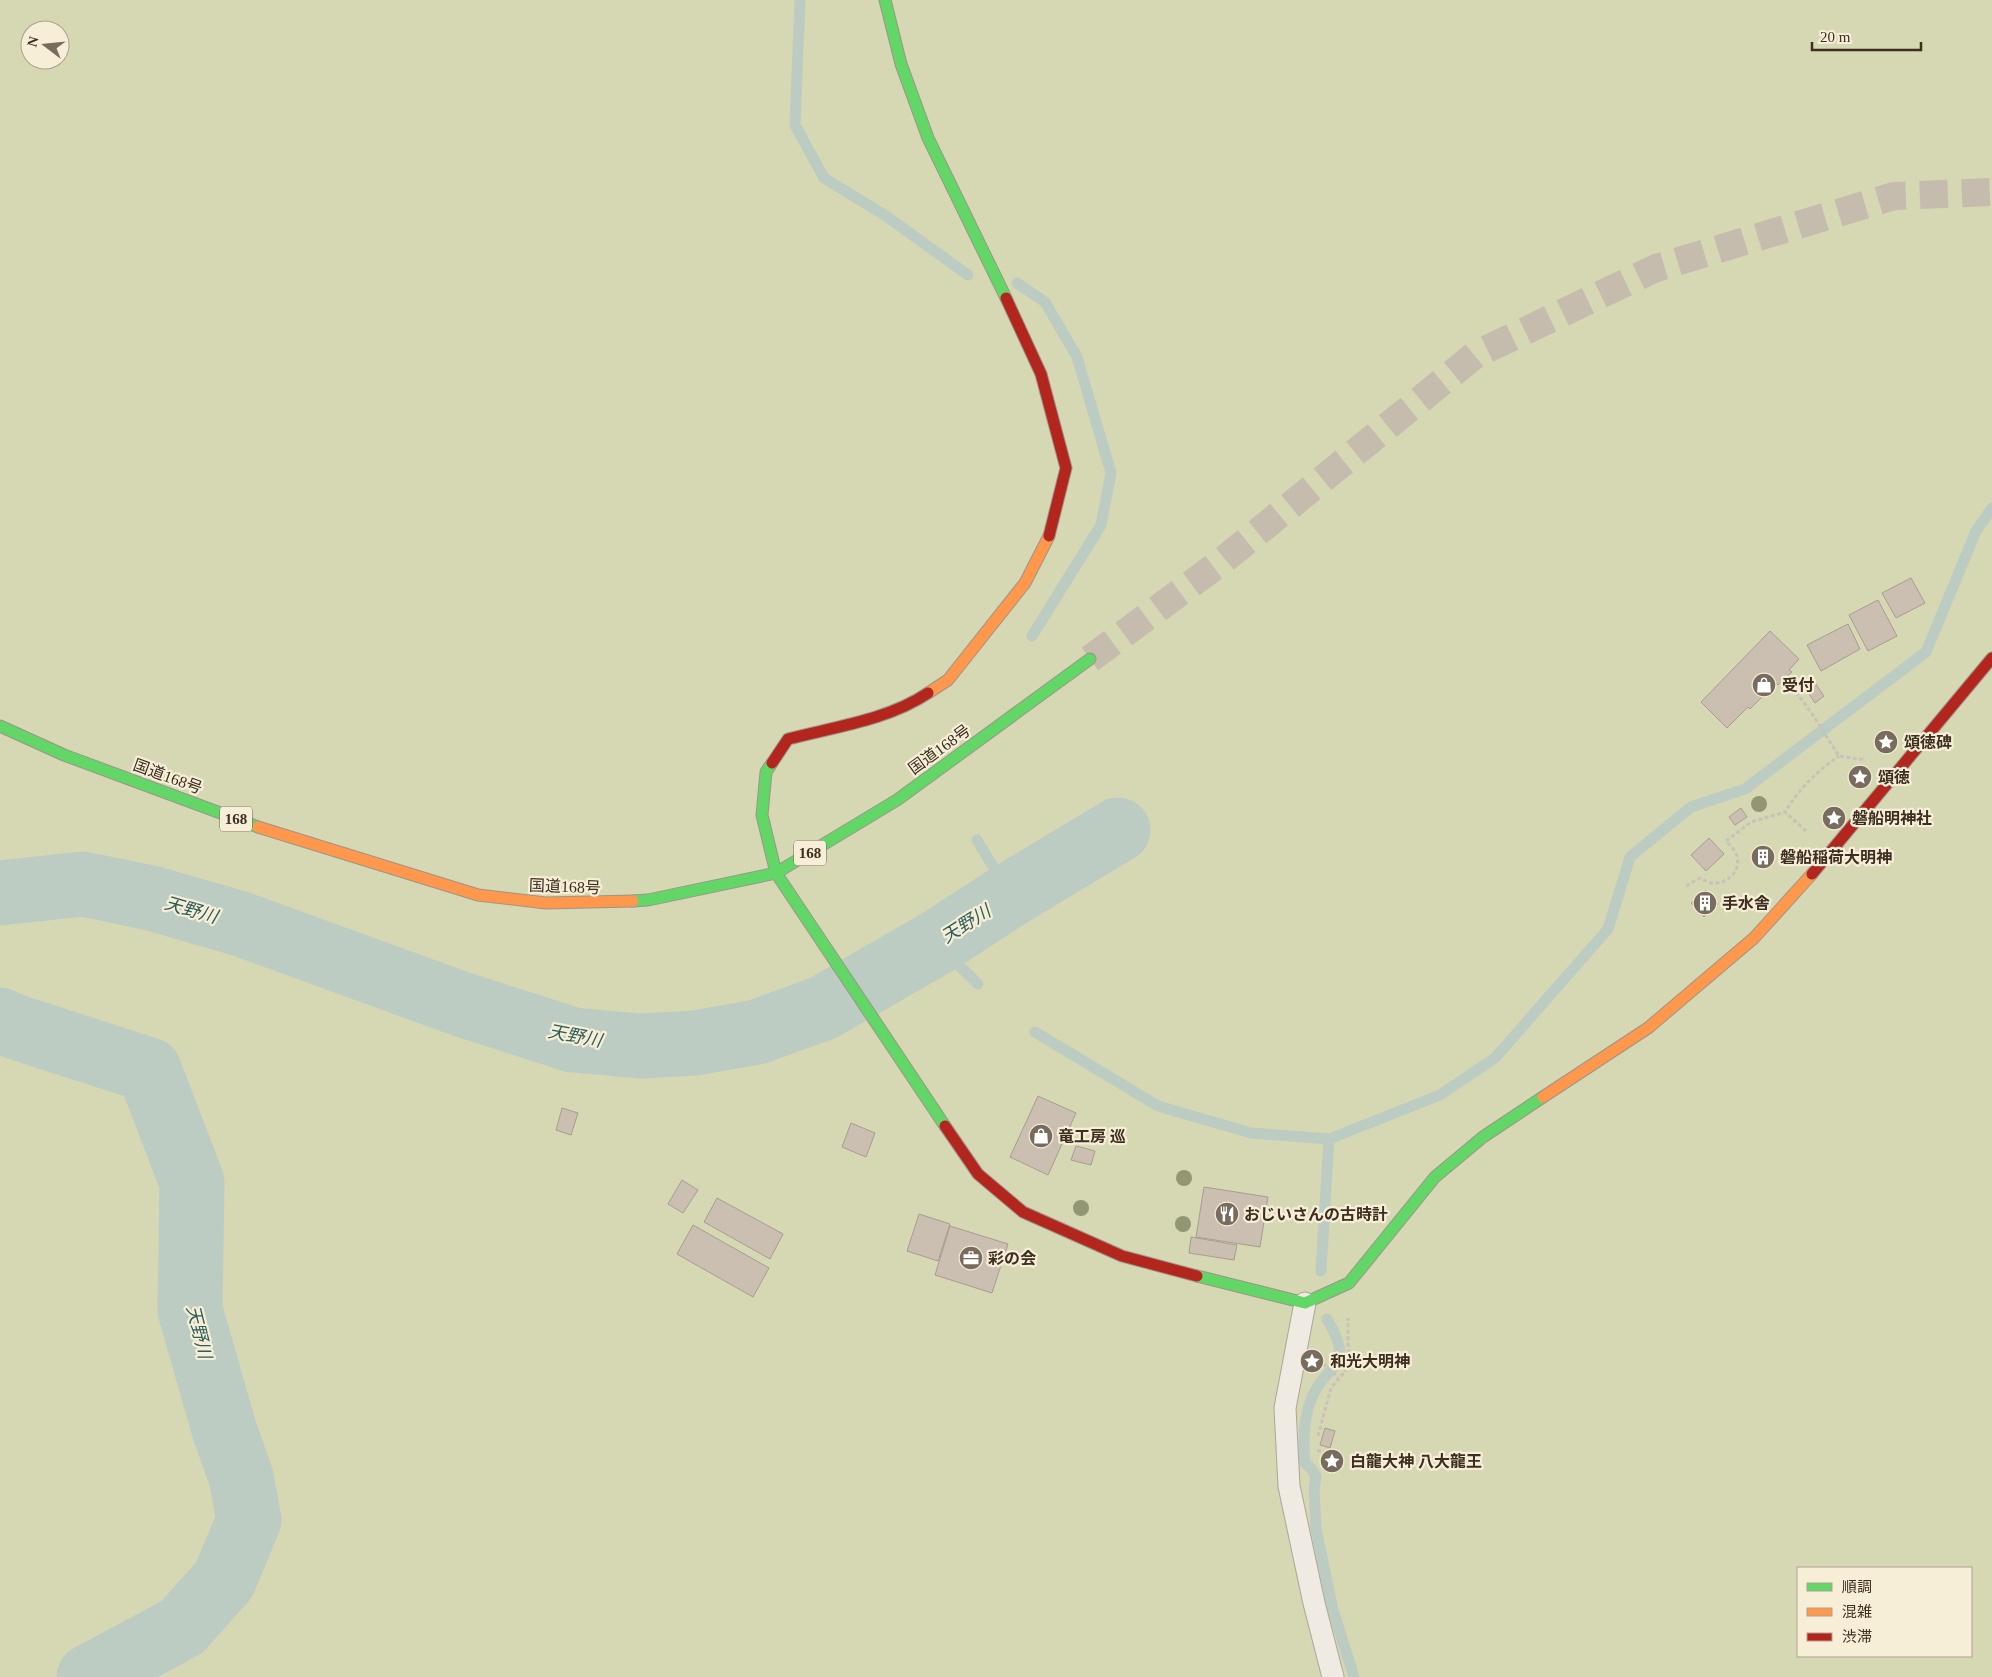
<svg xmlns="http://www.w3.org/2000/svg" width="1992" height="1677" font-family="'Times New Roman','Noto Sans JP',serif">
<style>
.green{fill:#d6d7b3;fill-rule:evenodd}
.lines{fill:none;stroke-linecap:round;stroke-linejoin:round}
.stream{stroke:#bcccc2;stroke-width:11}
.river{stroke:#bcccc2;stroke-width:65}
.building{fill:#cbbfb2;stroke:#a89c90}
.highway-tunnel{stroke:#c5bcae;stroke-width:28;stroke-dasharray:28 14;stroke-linecap:butt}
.lane-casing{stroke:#ada599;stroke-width:23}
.fast-casing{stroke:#9c958a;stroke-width:13}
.slow-casing{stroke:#9c958a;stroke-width:13}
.jam-casing{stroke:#9c958a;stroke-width:13}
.path{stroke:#c8c2b9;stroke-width:3;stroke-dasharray:4 2.5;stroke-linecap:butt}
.lane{stroke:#efebe3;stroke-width:21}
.fast{stroke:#63d668;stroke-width:11}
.slow{stroke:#ff974d;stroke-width:11}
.jam{stroke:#b3261e;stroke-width:11}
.tree{fill:#929673}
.labels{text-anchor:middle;stroke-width:4.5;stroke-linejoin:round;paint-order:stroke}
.shield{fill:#f7eed8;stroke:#756857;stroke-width:1}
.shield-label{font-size:15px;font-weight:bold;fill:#3d2e20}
.poi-label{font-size:16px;font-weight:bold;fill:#3d2e20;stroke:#f7eed8;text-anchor:start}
.street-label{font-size:16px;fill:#3d2e20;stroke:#f7eed8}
.water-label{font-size:18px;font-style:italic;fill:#2f5d5a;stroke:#f7eed8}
</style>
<rect width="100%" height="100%" fill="#e7e0d1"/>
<!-- green -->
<path class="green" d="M0,0H1992V1677H0ZM30,30H60V60H30ZM1798,1568H1971V1656H1798Z"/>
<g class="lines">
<!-- stream -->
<path class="stream" d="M800,0L795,125L824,178L886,216L968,275
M1017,283L1045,302L1077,357L1111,473L1101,525L1032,636
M977,840L1010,895
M936,943L978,984
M1035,1032L1158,1106L1251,1133L1329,1139L1440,1095L1495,1058L1608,929L1630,857L1691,807L1745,789L1926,652L1976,531L1992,508
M1321,1271L1329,1139
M1327,1319C1356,1369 1329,1359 1312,1397C1303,1418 1303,1442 1305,1463L1311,1468L1316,1477L1314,1490L1316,1529L1333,1610L1354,1677"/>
<!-- river -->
<path class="river" d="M0,893L83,884L151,898L241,924L461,1004L573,1040L640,1046L695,1043L757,1032L823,1008L936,943L1010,895L1118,830
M0,1020L16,1027L149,1070L192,1182L190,1310L224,1429L241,1477L249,1520L224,1580L182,1627L89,1677"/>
</g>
<!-- building -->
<path class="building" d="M1911,578L1925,603L1896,618L1882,593Z
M1878,600L1897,636L1868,651L1849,615Z
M1848,624L1860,649L1821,671L1807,645Z
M1770,631L1799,659L1789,670L1792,672L1778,685L1776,683L1750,709L1748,707L1727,728L1701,702Z
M1815,683L1824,696L1815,703L1806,689Z
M1741,808L1747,817L1735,825L1729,817Z
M1709,838L1724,854L1706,871L1691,855Z
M1706,890L1718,904L1704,917L1691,903Z
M1038,1096L1076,1113L1048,1175L1010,1157Z
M562,1108L578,1113L571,1135L556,1130Z
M851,1123L875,1133L866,1157L842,1147Z
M1076,1146L1095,1151L1091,1165L1071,1160Z
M682,1180L698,1190L683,1213L668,1204Z
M1204,1187L1268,1197L1260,1247L1196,1237Z
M717,1198L783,1234L770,1259L704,1222Z
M919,1214L950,1224L938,1261L907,1251Z
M693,1225L769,1268L753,1297L677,1254Z
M950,1226L1008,1244L992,1293L935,1275Z
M1191,1237L1237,1245L1234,1260L1189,1253Z
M1325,1428L1335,1431L1330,1448L1320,1445Z"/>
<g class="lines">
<!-- highway-tunnel -->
<path class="highway-tunnel" d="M1090,659L1221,562L1475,355L1656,268L1894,196L1992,192"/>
<!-- lane casing -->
<g class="lane-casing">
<path id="lane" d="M1305,1303L1285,1408L1289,1486L1314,1603L1333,1677"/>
</g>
<!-- fast casing -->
<g class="fast-casing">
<path id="fast" d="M885,0L901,64L928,138L1006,298
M0,726L64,755L258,827
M772,763L766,772L762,815L776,873L945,1126
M633,901L648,900L776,873L897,800L1090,659
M1197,1276L1305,1303L1349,1283L1435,1177L1483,1137L1543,1097"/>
</g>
<!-- slow casing -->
<g class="slow-casing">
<path id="slow" d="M928,693L948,680L1025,583L1049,536
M258,827L478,895L546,903L633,901
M1543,1097L1648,1028L1754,938L1812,874"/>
</g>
<!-- jam casing -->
<g class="jam-casing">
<path id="jam" d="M1006,298L1041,374L1066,468L1049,536
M772,763L788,739C834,727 888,720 928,693
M1812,874L1992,658
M945,1126L978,1174L1023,1212L1122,1256L1197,1276"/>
</g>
<!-- path -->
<path class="path" d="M1792,687L1811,712L1839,756L1866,760
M1806,831L1785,812C1799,789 1817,771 1839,756
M1686,886L1700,878C1704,880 1708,882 1711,883C1726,885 1741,872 1737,857C1736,851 1730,845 1726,841L1751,822L1785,812
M1323,1364L1329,1368L1338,1378
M1318,1436L1331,1388L1347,1369L1350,1362L1348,1344V1318
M1317,1450L1326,1453L1325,1461L1320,1468"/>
<!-- lane -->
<use href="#lane" class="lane"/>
<!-- fast -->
<use href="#fast" class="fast"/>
<!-- slow -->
<use href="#slow" class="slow"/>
<!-- jam -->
<use href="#jam" class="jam"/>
</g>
<!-- trees -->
<g class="tree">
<circle cx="1759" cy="804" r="8"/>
<circle cx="1184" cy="1178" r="8"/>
<circle cx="1081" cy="1208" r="8"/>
<circle cx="1183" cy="1224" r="8"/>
</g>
<!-- icons -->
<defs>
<g id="shop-disc" transform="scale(1.25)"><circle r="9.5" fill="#786c5e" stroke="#f7eed8"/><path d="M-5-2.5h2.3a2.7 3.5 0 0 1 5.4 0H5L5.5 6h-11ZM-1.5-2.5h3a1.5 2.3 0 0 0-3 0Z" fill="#fff"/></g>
<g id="sight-disc" transform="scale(1.25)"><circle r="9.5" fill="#786c5e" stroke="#f7eed8"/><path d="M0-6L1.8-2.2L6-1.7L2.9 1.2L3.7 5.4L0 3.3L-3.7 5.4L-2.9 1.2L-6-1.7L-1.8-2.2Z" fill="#fff"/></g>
<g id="building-disc" transform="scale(1.25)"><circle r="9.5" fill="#786c5e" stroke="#f7eed8"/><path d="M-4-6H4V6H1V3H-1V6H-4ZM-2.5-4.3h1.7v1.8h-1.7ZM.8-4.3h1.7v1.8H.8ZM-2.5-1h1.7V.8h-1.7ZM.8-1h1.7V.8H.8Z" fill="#fff"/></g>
<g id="restaurant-disc" transform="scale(1.25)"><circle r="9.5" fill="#786c5e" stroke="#f7eed8"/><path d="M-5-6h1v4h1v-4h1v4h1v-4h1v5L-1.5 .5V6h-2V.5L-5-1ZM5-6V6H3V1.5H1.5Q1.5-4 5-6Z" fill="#fff"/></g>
<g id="office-disc" transform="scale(1.25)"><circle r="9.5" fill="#786c5e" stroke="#f7eed8"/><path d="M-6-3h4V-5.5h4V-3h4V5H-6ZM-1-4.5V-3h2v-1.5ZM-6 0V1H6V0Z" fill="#fff"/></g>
</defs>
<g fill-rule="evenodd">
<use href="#shop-disc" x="1764" y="685"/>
<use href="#sight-disc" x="1886" y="742"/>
<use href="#sight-disc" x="1860" y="777"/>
<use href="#sight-disc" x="1834" y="818"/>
<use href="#building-disc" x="1763" y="857"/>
<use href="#building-disc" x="1705" y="903"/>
<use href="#shop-disc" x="1041" y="1136"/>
<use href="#restaurant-disc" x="1227" y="1214"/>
<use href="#office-disc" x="971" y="1258"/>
<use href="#sight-disc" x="1312" y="1361"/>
<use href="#sight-disc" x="1332" y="1461"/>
</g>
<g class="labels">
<!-- shield labels -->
<g class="shield">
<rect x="220" y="806.5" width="32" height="25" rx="4"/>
<rect x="794" y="840.5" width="32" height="25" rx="4"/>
</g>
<g class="shield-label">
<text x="236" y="824">168</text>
<text x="810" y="858">168</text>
</g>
<!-- poi labels -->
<g class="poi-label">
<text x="1782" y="691">受付</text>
<text x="1904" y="748">頌徳碑</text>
<text x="1878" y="783">頌徳</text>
<text x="1852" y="824">磐船明神社</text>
<text x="1780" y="863">磐船稲荷大明神</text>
<text x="1722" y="909">手水舎</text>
<text x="1058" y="1142">竜工房 巡</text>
<text x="1244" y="1220">おじいさんの古時計</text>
<text x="988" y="1264">彩の会</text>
<text x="1330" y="1367">和光大明神</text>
<text x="1350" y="1467">白龍大神 八大龍王</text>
</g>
<!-- street labels -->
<g class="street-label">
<text transform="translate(939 749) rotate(-36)" y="6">国道168号</text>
<text transform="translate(168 776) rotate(20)" y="6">国道168号</text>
<text transform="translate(565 886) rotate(2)" y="6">国道168号</text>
</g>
<!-- water labels -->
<g class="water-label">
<text transform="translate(191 910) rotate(16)" y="6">天野川</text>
<text transform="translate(966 924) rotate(-32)" y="6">天野川</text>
<text transform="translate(575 1036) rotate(11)" y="6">天野川</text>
<text transform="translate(199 1332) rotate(76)" y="6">天野川</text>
</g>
</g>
<!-- legend -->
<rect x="1797" y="1567" width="175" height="90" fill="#f7eed8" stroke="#ada18e"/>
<rect x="1807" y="1583" width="25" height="8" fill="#63d668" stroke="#ada18e"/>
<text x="1842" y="1592" font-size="15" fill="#3d2e20">順調</text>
<rect x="1807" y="1608" width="25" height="8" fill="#ff974d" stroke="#ada18e"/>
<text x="1842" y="1617" font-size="15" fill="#3d2e20">混雑</text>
<rect x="1807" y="1633" width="25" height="8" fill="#b3261e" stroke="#ada18e"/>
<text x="1842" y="1642" font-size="15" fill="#3d2e20">渋滞</text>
<!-- north arrow -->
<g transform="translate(45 45) rotate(286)"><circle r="24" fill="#f7eed8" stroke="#ada18e"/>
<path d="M0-4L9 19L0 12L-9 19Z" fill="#786c5e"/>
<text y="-8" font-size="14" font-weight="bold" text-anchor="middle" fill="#3d2e20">N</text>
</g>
<!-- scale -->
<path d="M1812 42v8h109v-8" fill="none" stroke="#3d2e20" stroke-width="2.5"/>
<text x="1820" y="42" font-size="15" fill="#3d2e20" stroke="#f7eed8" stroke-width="4" paint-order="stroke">20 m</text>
</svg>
